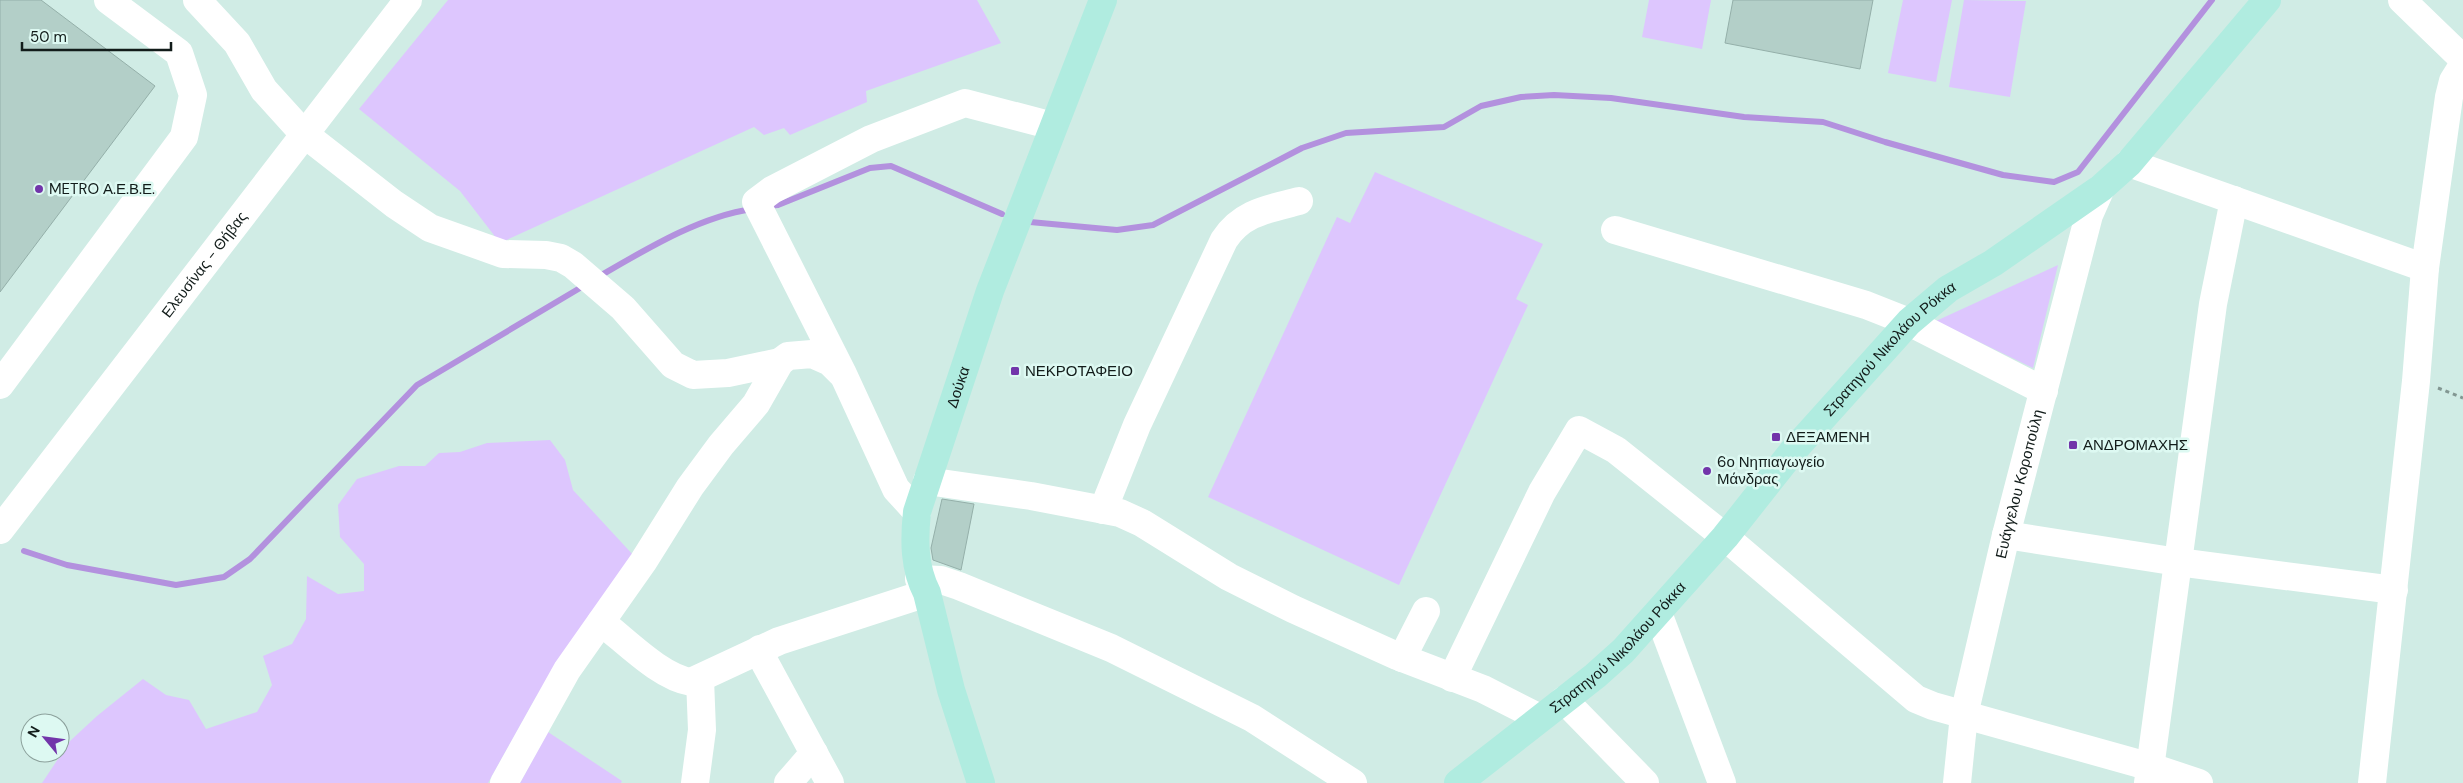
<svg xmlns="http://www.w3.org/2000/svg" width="2463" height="783" font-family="'DM Sans',sans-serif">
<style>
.green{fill:#ddc6fe}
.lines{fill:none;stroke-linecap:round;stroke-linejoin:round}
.stream{stroke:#b391de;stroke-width:6}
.building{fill:#b3cfc8;stroke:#94afa9}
.path{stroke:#829792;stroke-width:3;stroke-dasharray:4 4;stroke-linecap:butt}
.minor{stroke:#fff;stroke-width:28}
.major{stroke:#b0ece0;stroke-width:28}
.poi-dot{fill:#7235aa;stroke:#ddf9f2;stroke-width:2}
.labels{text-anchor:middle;stroke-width:5;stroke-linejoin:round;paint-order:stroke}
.poi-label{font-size:15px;fill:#121c1a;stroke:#ddf9f2;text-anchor:start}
.street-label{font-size:15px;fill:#121c1a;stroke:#ddf9f2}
</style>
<rect width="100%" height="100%" fill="#d0ece5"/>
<!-- green -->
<path class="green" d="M448,0H977L1001,43L866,91L867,102L790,135L784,128L764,135L754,127L500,243L460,191L359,109Z
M1649,0H1711L1702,49L1642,37Z
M1903,0H1952L1936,82L1888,73Z
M1964,0L2026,1L2010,97L1949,87Z
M1375,172L1543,244L1516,299L1528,305L1399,585L1208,497L1337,217L1350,223Z
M2058,265L2033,368L1936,321Z
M550,440L565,460L573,490L635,557L536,697L488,783H42L70,741L97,716L143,679L166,695L189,700L206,729L257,712L272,685L263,656L292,644L306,619L307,576L338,594L364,591V564L340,537L338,505L357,479L399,466H425L439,453L460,452L487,443Z
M548,732L622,781L621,783H520Z"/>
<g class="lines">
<!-- stream -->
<path class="stream" d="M767,206L778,205L870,168L891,166L1002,214
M1030,222L1117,230L1153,225L1302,148L1346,133L1444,127L1481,106L1521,97L1554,95L1611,98L1744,117L1823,122L1885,142L2003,175L2054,182L2078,172L2212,0
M598,277C645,250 698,217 752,209
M24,551L67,565L176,585L224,577L250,559L417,385L585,285"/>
</g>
<!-- building -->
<path class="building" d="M0,0H41L155,86L0,292Z
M1733,0H1873L1860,69L1725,43Z
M942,499L974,504L961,570L933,560L931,548Z"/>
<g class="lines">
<!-- path -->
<path class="path" d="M2438,388L2463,398"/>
<!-- minor -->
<g class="minor">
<path d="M197,0L237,43L264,90L303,133L394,204L430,228L503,254L546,255L561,258L573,265L623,308L673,365L693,375L728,373L780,362"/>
<path d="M2402,0L2463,59"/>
<path d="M2129,163L2425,268"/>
<path d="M1615,230L1866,305L1909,322L2044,391"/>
<path d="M0,385L184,137L193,95L179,53L108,0"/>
<path d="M927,481L1031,496L1120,513L1142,523L1229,577L1293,609L1397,656L1483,689L1540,718"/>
<path d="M1103,510L1137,425L1224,240C1242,212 1269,209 1299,201"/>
<path d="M917,512L896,489L843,374L756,202L772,190L871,139L965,103L1053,126"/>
<path id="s1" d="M0,530L408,0"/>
<path d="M2006,535L2178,562L2394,590"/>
<path d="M919,579L941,580L959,586L1111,648L1252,718L1353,783"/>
<path d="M1658,613L1722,783"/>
<path d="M601,622C626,641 660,677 691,682L779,641L927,593"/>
<path d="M760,649L765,663L830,783"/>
<path d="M1402,658L1426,611"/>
<path d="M1452,678L1542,492L1579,430L1616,450L1725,537L1916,699L1933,706L2151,767L2199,783"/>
<path d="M1564,700L1645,783"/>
<path d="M504,783L567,670L643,562L690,487L721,445L756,404L780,362L788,356L812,354L830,362L841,373"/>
<path d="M695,783L702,730L700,679"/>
<path d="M788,783L814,753"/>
<path id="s2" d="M1957,783L1964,715L2006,535L2089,215L2101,188"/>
<path d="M2148,783L2213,304L2234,200"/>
<path d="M2372,783L2416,381L2425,268L2449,97L2453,81L2463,65"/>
</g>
<!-- major -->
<g class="major">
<path id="s3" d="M981,783L951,690L927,593C914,568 914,540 917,512L990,291L1103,0"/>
<path id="s4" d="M1458,783L1595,676L1623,651L1725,537L1793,451L1909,322L1948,289L1993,263L2101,188L2129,163L2267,0"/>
</g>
</g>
<!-- markers -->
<g class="poi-dot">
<circle cx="39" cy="189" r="5"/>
<rect x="1010" y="366" width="10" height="10" rx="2.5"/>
<rect x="1771" y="432" width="10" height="10" rx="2.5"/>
<rect x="2068" y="440" width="10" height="10" rx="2.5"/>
<circle cx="1707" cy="471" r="5"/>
</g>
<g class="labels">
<!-- poi labels -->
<g class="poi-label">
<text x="49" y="194">METRO Α.Ε.Β.Ε.</text>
<text x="1025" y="376">ΝΕΚΡΟΤΑΦΕΙΟ</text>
<text x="1786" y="442">ΔΕΞΑΜΕΝΗ</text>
<text x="2083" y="450">ΑΝΔΡΟΜΑΧΗΣ</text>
<text x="1717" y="467">6ο Νηπιαγωγείο<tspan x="1717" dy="17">Μάνδρας</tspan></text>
</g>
<!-- street labels -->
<g class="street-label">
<text dy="5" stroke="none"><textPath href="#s1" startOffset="335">Ελευσίνας - Θήβας</textPath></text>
<text dy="5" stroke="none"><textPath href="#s4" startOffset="615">Στρατηγού Νικολάου Ρόκκα</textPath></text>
<text dy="5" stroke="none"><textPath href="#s3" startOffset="412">Δούκα</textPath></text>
<text dy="5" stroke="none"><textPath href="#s2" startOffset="306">Ευάγγελου Κοροπούλη</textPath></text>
<text dy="5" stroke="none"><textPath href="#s4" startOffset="210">Στρατηγού Νικολάου Ρόκκα</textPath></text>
</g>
</g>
<!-- north arrow -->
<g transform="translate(45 738) rotate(299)"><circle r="24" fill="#ddf9f2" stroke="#8ca19c"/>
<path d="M0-4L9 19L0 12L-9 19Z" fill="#7235aa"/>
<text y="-8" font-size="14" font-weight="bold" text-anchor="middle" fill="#121c1a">N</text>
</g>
<!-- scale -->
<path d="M22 42v8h149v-8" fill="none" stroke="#121c1a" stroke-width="2.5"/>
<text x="30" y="42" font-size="15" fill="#121c1a" stroke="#ddf9f2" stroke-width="4" paint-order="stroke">50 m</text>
</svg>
